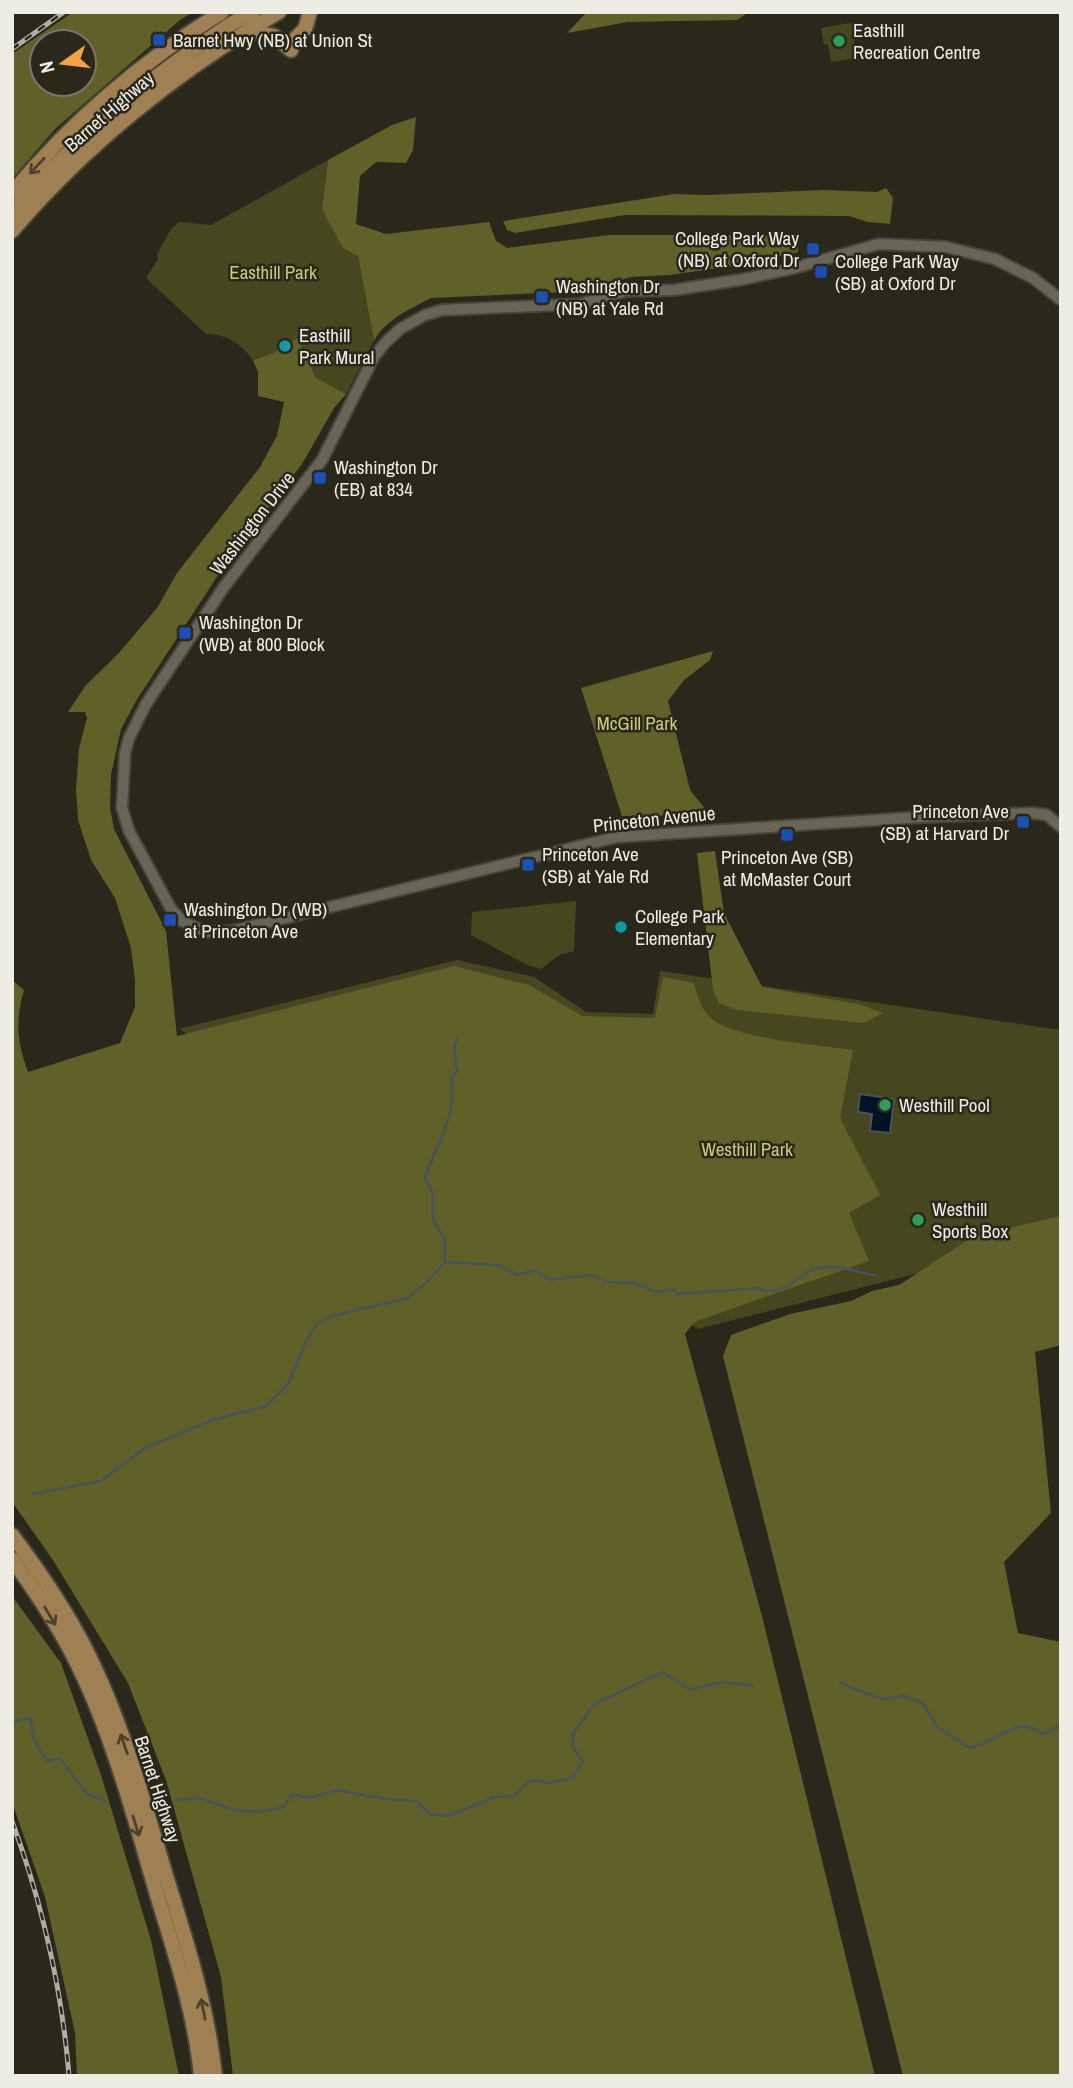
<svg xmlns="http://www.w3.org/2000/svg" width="1073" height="2088" font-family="'Archivo Narrow',sans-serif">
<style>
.green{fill:#46471f}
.forest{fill:#5f6129;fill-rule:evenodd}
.water{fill:#001223;stroke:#47545d;stroke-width:2}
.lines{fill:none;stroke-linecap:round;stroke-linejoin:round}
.stream{stroke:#47545d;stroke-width:2.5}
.minor-casing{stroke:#48453b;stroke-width:14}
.major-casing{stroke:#48453b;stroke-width:18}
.minor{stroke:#686557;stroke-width:10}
.major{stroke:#9f8053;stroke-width:14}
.rail-casing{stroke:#afada4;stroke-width:5}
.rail{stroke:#2a271b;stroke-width:2.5;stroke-dasharray:8;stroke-linecap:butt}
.oneway{stroke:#4d422c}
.transit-dot{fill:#1a4fb4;stroke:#2a271b;stroke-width:2.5}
.leisure-dot{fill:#2e9e5b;stroke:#2a271b;stroke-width:2.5}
.culture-dot{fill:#0f9aa8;stroke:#2a271b;stroke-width:2.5}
.labels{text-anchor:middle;stroke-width:5;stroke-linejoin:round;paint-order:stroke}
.poi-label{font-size:19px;fill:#eeede5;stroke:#2a271b;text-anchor:start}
.street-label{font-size:19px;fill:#eeede5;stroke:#2a271b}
.park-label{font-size:19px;fill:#c9cc77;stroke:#2a271b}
</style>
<rect width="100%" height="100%" fill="#2a271b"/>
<!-- green -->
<path class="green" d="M856,22L858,38L854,39L857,58L831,62L828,44L824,45L821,28Z
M328,160L322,209L358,256L374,341L346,394L315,377L298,338L273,353L253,360C240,343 227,334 206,334L146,278L158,259L157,254L171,229L179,222L211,225Z
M576,901L574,951L559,955L541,969L527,965L471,935L472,912Z
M457,960L534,977L586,1012L653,1014L660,971L1061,1030V1237L698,1329L433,1179L179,1029Z"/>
<!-- forest -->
<path class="forest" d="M73,12H193L180,20L55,129L12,179V54ZM84,42V84H42V42Z
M587,12H749L737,20L628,22L567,33Z
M416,117L413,150L406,163L376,162L360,176L356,224L386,234L489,222L496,241L507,248L609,235H799L798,252L746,264L670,275L630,277L590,291L431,298C410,309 385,320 374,341L358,256L343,248L322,209L328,160L392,125Z
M886,188L893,198L890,224L868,222L849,216L625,215L515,233L507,230L503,221L674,194L707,195L823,190L877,192Z
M298,338L315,377L346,394L334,408L302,464L222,569L136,701L121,729L111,775L110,807L114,829L166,931L177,1036L454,966L529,985L582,1016L655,1018L663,977L694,983C697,995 700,1007 710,1017C731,1039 821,1045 853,1050L840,1118L880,1195L849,1213L869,1261L694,1322L685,1334L762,1616L875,2076H233L221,1977L166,1780L128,1683L53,1560L12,1502V980L24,990C15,1021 17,1042 28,1072L120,1043L135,1007V980L131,948L115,898L91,860L78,820L76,789L79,748L87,718L85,712H68L86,685L118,654L157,608L177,573L260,467L277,436L284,402L258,396V372L253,360L273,353Z
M713,651L710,660L684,680L668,701L690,790L710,815L622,816L581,688Z
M715,851L724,913L762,987L858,1004L883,1013L864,1023L737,1010L719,1003L713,990L697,853Z
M1061,1216V1345L1035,1352L1051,1513L1004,1562L1018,1633L1061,1642V2076H903L723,1356L731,1335L790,1314L851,1301L872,1291L899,1285L974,1236Z
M12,1596L61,1663L101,1775L151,1940L179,2076H77L75,2033L45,1897L12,1802Z"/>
<!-- water -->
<path class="water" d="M860,1094L894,1099L890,1133L870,1131L872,1114L858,1112Z"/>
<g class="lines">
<!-- stream -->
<path class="stream" d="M445,1262L497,1265L518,1275L535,1270L550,1280L592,1275L606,1282L635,1283L656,1292L674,1289L677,1294L757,1288C790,1299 794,1273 818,1268C836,1264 857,1272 874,1275
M33,1494L101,1481L145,1448L212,1420L266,1406L288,1384L307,1339L317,1324L328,1317L408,1298L428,1281L445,1262V1241L433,1219V1193L425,1178C435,1146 459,1113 451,1078L457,1072L454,1050L457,1038
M840,1683L882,1699L903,1696L923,1703L937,1727L970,1748C998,1743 1016,1713 1043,1734L1061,1726
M12,1722L31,1718L33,1738L47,1761L61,1759L86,1793L105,1801
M174,1800L200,1798L235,1810L259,1812L282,1808L293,1794L308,1798L337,1790L385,1799L416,1801L430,1814L449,1816L494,1797L514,1796L527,1783L536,1780L548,1783L572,1778L583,1762L573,1747V1734L594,1704L663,1672L690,1690L722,1682L752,1686"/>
<!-- minor casing -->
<g class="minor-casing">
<path id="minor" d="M1061,300L1033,278L995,259L946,247L879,244L794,268L745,279L674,290L625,291L581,304L442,310L425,315L400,329L385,343L374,357L322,460L224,587L146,704L129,738L125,753L122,808L129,831L171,909L182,921L206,932L232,931L617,837L922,817L1033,813L1047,815L1061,827"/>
</g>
<!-- major casing -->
<g class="major-casing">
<path id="major" d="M248,30L274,36L291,50
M294,40L305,29L310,12
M12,193C71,122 144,60 222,12
M12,214C63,151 128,96 194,49C213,37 232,21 253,12
M12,231C86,144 180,69 279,12
M12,1535C36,1567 58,1599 77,1633C119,1709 142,1796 167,1879C187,1943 208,2009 215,2076
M12,1559C31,1585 49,1612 65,1640C108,1718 132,1809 157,1895C175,1954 195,2014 201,2076"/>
</g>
<!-- minor -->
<use href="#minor" class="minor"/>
<!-- major -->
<use href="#major" class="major"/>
<!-- rail casing -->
<g class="rail-casing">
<path id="rail" d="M12,49L64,12
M12,1821C42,1903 62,1989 69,2076"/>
</g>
<!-- rail -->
<use href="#rail" class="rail"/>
</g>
<!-- one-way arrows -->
<defs><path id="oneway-shaft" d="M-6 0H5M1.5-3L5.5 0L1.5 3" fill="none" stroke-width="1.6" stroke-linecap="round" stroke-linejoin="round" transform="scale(1.75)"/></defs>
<g class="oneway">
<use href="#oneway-shaft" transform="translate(37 166) rotate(133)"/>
<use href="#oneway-shaft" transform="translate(50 1616) rotate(59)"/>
<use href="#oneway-shaft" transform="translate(124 1744) rotate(-109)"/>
<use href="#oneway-shaft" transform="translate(136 1826) rotate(73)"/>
<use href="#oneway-shaft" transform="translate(203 2009) rotate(-102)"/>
</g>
<!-- markers -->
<g class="transit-dot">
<rect x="152" y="33" width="14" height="14" rx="3.5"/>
<rect x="806" y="242" width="14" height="14" rx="3.5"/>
<rect x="814" y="265" width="14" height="14" rx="3.5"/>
<rect x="535" y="290" width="14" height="14" rx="3.5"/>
<rect x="313" y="471" width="14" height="14" rx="3.5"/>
<rect x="178" y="626" width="14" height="14" rx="3.5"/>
<rect x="1016" y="815" width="14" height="14" rx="3.5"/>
<rect x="780" y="828" width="14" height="14" rx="3.5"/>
<rect x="521" y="858" width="14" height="14" rx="3.5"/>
<rect x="163" y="913" width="14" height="14" rx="3.5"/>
</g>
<g class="leisure-dot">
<circle cx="839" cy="41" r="7"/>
<circle cx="885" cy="1105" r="7"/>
<circle cx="918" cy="1220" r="7"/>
</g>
<g class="culture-dot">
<circle cx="285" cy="346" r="7"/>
<circle cx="621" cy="927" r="7"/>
</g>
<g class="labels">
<!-- poi labels -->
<g class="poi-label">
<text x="853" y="37">Easthill<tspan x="853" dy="22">Recreation Centre</tspan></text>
<text x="173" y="47">Barnet Hwy (NB) at Union St</text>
<text x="799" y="245" text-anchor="end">College Park Way<tspan x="799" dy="22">(NB) at Oxford Dr</tspan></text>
<text x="835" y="268">College Park Way<tspan x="835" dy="22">(SB) at Oxford Dr</tspan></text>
<text x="556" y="293">Washington Dr<tspan x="556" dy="22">(NB) at Yale Rd</tspan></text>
<text x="299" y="342">Easthill<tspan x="299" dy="22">Park Mural</tspan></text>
<text x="334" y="474">Washington Dr<tspan x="334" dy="22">(EB) at 834</tspan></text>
<text x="199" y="629">Washington Dr<tspan x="199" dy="22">(WB) at 800 Block</tspan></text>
<text x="1009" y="818" text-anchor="end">Princeton Ave<tspan x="1009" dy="22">(SB) at Harvard Dr</tspan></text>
<text x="542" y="861">Princeton Ave<tspan x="542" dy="22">(SB) at Yale Rd</tspan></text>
<text x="787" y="864" text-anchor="middle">Princeton Ave (SB)<tspan x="787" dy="22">at McMaster Court</tspan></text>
<text x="184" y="916">Washington Dr (WB)<tspan x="184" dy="22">at Princeton Ave</tspan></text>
<text x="635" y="923">College Park<tspan x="635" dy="22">Elementary</tspan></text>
<text x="899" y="1112">Westhill Pool</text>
<text x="932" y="1216">Westhill<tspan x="932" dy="22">Sports Box</tspan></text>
</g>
<!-- street labels -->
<g class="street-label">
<text transform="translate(109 111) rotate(-41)" y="7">Barnet Highway</text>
<text transform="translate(252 523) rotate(-52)" y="7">Washington Drive</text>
<text transform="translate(654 819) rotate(-6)" y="7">Princeton Avenue</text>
<text transform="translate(158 1789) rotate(72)" y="7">Barnet Highway</text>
</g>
<!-- park labels -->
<g class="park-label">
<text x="273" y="279">Easthill Park</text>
<text x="637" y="730">McGill Park</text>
<text x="747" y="1156">Westhill Park</text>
</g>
</g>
<!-- border -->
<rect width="1073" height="2088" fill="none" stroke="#eeede5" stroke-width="28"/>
<!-- north arrow -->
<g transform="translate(63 63) rotate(256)"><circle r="33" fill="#2a271b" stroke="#78766c" stroke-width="2"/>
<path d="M0-5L12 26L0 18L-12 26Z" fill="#f4a344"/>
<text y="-10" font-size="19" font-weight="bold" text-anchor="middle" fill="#eeede5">N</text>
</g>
</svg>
